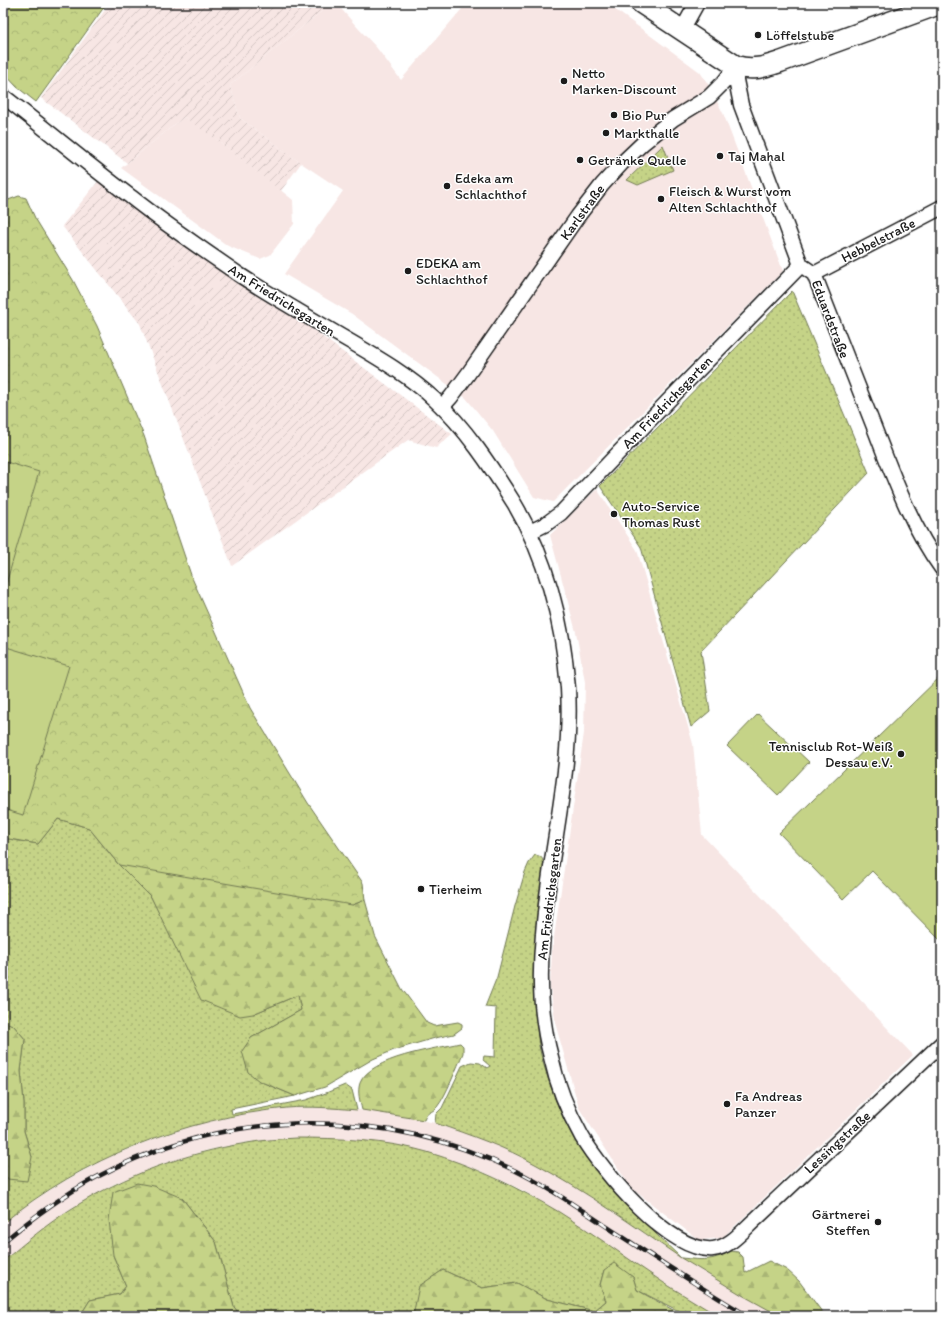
<svg xmlns="http://www.w3.org/2000/svg" width="945" height="1319" font-family="Itim,sans-serif">
<style>
.built{fill:#f7e6e4}
.industrial{fill:url(#industrial-furrows)}
.grass{fill:url(#grass-dots);stroke:#707852}
.forest{fill:url(#forest-firs);stroke:#707852}
.park{fill:url(#park-crowns);stroke:#707852}
.pitch{fill:#c5d387;stroke:#707852}
.lines{fill:none;stroke-linecap:round;stroke-linejoin:round}
.minor-casing{stroke:#1c1c1c;stroke-width:17}
.secondary-casing{stroke:#1c1c1c;stroke-width:23}
.minor{stroke:#fff;stroke-width:14}
.secondary{stroke:#fff;stroke-width:20}
.rail-casing{stroke:#1c1c1c;stroke-width:4.5}
.rail{stroke:#fff;stroke-width:3;stroke-dasharray:9;stroke-linecap:butt}
.poi-dot{fill:#1c1c1c;stroke:#fff;stroke-width:1.5}
.labels{text-anchor:middle;stroke-width:3;stroke-linejoin:round;paint-order:stroke}
.poi-label{font-size:14px;fill:#1c1c1c;stroke:#fff;text-anchor:start}
.street-label{font-size:14px;fill:#1c1c1c;stroke:#fff}
</style>
<defs>
<pattern id="industrial-furrows" width="10" height="10" patternUnits="userSpaceOnUse"><rect width="10" height="10" fill="#f7e6e4"/><path d="M-1 1l2-2M0 10L10 0M9 11l2-2" fill="none" stroke="#d3c5c3"/></pattern>
<pattern id="grass-dots" width="8" height="8" patternUnits="userSpaceOnUse"><rect width="8" height="8" fill="#c5d387"/><path d="M2 2h.1M6 6h.1" fill="none" stroke="#a9b574" stroke-width="1.8" stroke-linecap="round"/></pattern>
<pattern id="forest-firs" width="22" height="20" patternUnits="userSpaceOnUse"><rect width="22" height="20" fill="#c5d387"/><path d="M5 1l3.5 6h-7zM16 11l3.5 6h-7z" fill="#a9b574"/></pattern>
<pattern id="park-crowns" width="20" height="18" patternUnits="userSpaceOnUse"><rect width="20" height="18" fill="#c5d387"/><path d="M2 6a3 3 0 1 1 6 0M12 15a3 3 0 1 1 6 0" fill="none" stroke="#a9b574"/></pattern>
</defs>
<rect width="100%" height="100%" fill="#fff"/>
<filter id="ink" filterUnits="userSpaceOnUse"><feTurbulence type="fractalNoise" baseFrequency=".025" numOctaves="2"/><feDisplacementMap in="SourceGraphic" scale="8" xChannelSelector="R" yChannelSelector="G"/><feConvolveMatrix kernelMatrix="1 2 1 2 8 2 1 2 1" color-interpolation-filters="sRGB"/></filter>
<g filter="url(#ink)">
<!-- built -->
<path class="built" d="M332,3H336L358,28L376,47L401,80L467,3H606L700,72L708,84L723,113L783,271L553,502L534,497L493,431L466,398L352,314L284,274L343,191L301,163L240,118L230,85Z
M184,117L206,131L293,200L294,224L270,255L260,259L228,246L121,168Z
M597,489L637,550L693,744L702,835L913,1055L722,1238L699,1240L631,1188L579,1108L556,1026L550,987L552,951L584,733L585,682L576,632L550,535Z
M289,1108H338L386,1113L435,1123L490,1142L536,1164L576,1187L681,1258L742,1295L780,1316H718L664,1283L560,1213L522,1190L479,1170L427,1152L381,1143L295,1138L248,1142L204,1151L157,1166L114,1184L70,1209L30,1239L3,1261V1223L16,1212L61,1183L107,1158L153,1139L199,1124L244,1114Z"/>
<!-- industrial -->
<path class="industrial" d="M110,3H332L230,85L240,118L301,163L281,191L217,140L184,117L127,163L41,98Z
M100,179L170,237L315,331L452,434L436,448L408,440L232,566L140,324L62,226Z"/>
<!-- grass -->
<path class="grass" d="M663,145L673,170L638,185L627,180Z
M792,291L869,473L701,651L710,711L691,727L641,547L600,486Z
M58,819L89,828L119,865L151,897L172,938L253,1014L298,995L301,1010L251,1038L259,1081L295,1096L231,1109L232,1114L306,1100L326,1093L345,1085L352,1090L357,1110C334,1108 310,1106 287,1108C185,1118 83,1158 3,1223V1176L7,1179L32,1157L24,1131V1103L21,1071L25,1039L13,1025L3,1022V838L38,844Z
M535,855C542,856 543,859 544,865C537,917 530,969 537,1022C537,1030 538,1038 539,1046C542,1061 547,1075 552,1090C561,1116 574,1142 591,1164C618,1199 650,1228 681,1258C634,1226 587,1192 537,1165C505,1147 470,1135 435,1123L436,1114L442,1108L462,1066L471,1062L480,1063L487,1068L490,1066L483,1060L484,1056L495,1057L496,1008L485,1007L497,977L515,906L525,872L529,863Z
M296,1138C339,1138 386,1140 427,1152C474,1166 517,1187 559,1212C595,1234 629,1260 664,1283C682,1294 700,1305 718,1316H689L637,1290L633,1277L604,1270L600,1285L606,1301L594,1311L547,1299L517,1283L482,1288L443,1270L420,1286L413,1316H241L234,1307L216,1242L182,1198L113,1255L126,1286L120,1294L90,1300L80,1316H3V1261C25,1243 47,1224 71,1209C125,1175 185,1153 247,1143C263,1140 279,1139 296,1138Z"/>
<!-- forest -->
<path class="forest" d="M149,524L352,905L365,900L375,936L402,989L427,1023L434,1026L458,1022L462,1024V1028L454,1034L435,1038L394,1050L373,1059L325,1087L295,1096L259,1081L248,1072L242,1051L251,1038L301,1010L298,995L253,1014L240,1016L201,1000L151,897L119,865L108,851L109,824Z
M3,1022L13,1025L25,1039L21,1071L24,1103V1131L32,1157L27,1181L7,1179L3,1176Z
M460,1043L463,1046V1053C457,1067 446,1096 437,1107C431,1114 428,1110 424,1120L362,1110C360,1101 357,1092 360,1083C370,1057 435,1049 460,1043Z
M137,1183L153,1186L182,1198L216,1242L234,1307L241,1316H80L90,1300L120,1294L126,1286L113,1255L109,1220L113,1192Z
M731,1251L738,1252L743,1257L745,1273L769,1261L787,1270L799,1281L825,1316H780L742,1295L681,1258C703,1260 710,1262 731,1251Z
M614,1263L633,1277L637,1290L684,1316H413L419,1286L443,1270L482,1288L517,1283L547,1299L594,1311L606,1301L600,1285L604,1270Z"/>
<!-- park -->
<path class="park" d="M3,3H107L36,102L17,87L3,72Z
M19,196L26,198L35,218L73,280L97,326L144,436L192,578L250,708L308,803L363,883L365,900L352,905L119,865L89,828L58,819L38,844L3,838V202Z"/>
<!-- pitch -->
<path class="pitch" d="M3,461L39,472L3,594Z
M3,646L69,666L23,815L3,809Z
M942,675V942L872,871L843,899L779,833Z
M758,714L809,762L778,795L727,746Z"/>
<g class="lines">
<!-- minor casing -->
<g class="minor-casing">
<path id="minor" d="M682,30L697,3
M736,66V80L741,105L801,265L814,274C834,325 854,376 874,427C893,476 911,526 942,569
M3,96C46,129 87,164 131,197C165,224 202,249 238,274C275,298 313,320 351,342C380,359 409,376 434,399C465,427 492,468 514,503C547,559 563,624 568,688C573,771 549,852 543,934C539,975 540,1017 551,1057C557,1085 568,1112 582,1137C602,1171 670,1253 713,1249C731,1247 744,1229 757,1218L942,1043
M814,274L942,207
M442,407L451,397L468,374L578,216L602,185L622,163L643,143L673,119L709,97L724,82L736,66
M530,532L546,524L561,513L668,401L801,265"/>
</g>
<!-- secondary casing -->
<g class="secondary-casing">
<path id="secondary" d="M641,3L736,66C752,71 765,67 780,62L942,3"/>
</g>
<!-- minor -->
<use href="#minor" class="minor"/>
<!-- secondary -->
<use href="#secondary" class="secondary"/>
<!-- rail casing -->
<g class="rail-casing">
<path id="rail" d="M3,1242C32,1218 62,1196 95,1178C230,1106 387,1105 524,1175C557,1192 587,1214 618,1234C661,1262 704,1290 748,1316"/>
</g>
<!-- rail -->
<use href="#rail" class="rail"/>
</g>
</g>
<!-- markers -->
<g class="poi-dot">
<circle cx="758" cy="35" r="4"/>
<circle cx="564" cy="81" r="4"/>
<circle cx="614" cy="115" r="4"/>
<circle cx="606" cy="133" r="4"/>
<circle cx="720" cy="156" r="4"/>
<circle cx="580" cy="160" r="4"/>
<circle cx="447" cy="186" r="4"/>
<circle cx="661" cy="199" r="4"/>
<circle cx="408" cy="271" r="4"/>
<circle cx="614" cy="514" r="4"/>
<circle cx="901" cy="754" r="4"/>
<circle cx="421" cy="889" r="4"/>
<circle cx="727" cy="1104" r="4"/>
<circle cx="878" cy="1222" r="4"/>
</g>
<g class="labels">
<!-- poi labels -->
<g class="poi-label">
<text x="766" y="40">Löffelstube</text>
<text x="572" y="78">Netto<tspan x="572" dy="16">Marken-Discount</tspan></text>
<text x="622" y="120">Bio Pur</text>
<text x="614" y="138">Markthalle</text>
<text x="728" y="161">Taj Mahal</text>
<text x="588" y="165">Getränke Quelle</text>
<text x="455" y="183">Edeka am<tspan x="455" dy="16">Schlachthof</tspan></text>
<text x="669" y="196">Fleisch &amp; Wurst vom<tspan x="669" dy="16">Alten Schlachthof</tspan></text>
<text x="416" y="268">EDEKA am<tspan x="416" dy="16">Schlachthof</tspan></text>
<text x="622" y="511">Auto-Service<tspan x="622" dy="16">Thomas Rust</tspan></text>
<text x="893" y="751" text-anchor="end">Tennisclub Rot-Weiß<tspan x="893" dy="16">Dessau e.V.</tspan></text>
<text x="429" y="894">Tierheim</text>
<text x="735" y="1101">Fa Andreas<tspan x="735" dy="16">Panzer</tspan></text>
<text x="870" y="1219" text-anchor="end">Gärtnerei<tspan x="870" dy="16">Steffen</tspan></text>
</g>
<!-- street labels -->
<g class="street-label">
<text transform="translate(582 212) rotate(-54)" y="5">Karlstraße</text>
<text transform="translate(878 240) rotate(-27)" y="5">Hebbelstraße</text>
<text transform="translate(282 300) rotate(32)" y="5">Am Friedrichsgarten</text>
<text transform="translate(831 319) rotate(69)" y="5">Eduardstraße</text>
<text transform="translate(667 402) rotate(-46)" y="5">Am Friedrichsgarten</text>
<text transform="translate(549 899) rotate(-83)" y="5">Am Friedrichsgarten</text>
<text transform="translate(837 1142) rotate(-43)" y="5">Lessingstraße</text>
</g>
</g>
<!-- margin -->
<rect width="945" height="1319" fill="none" stroke="#fff" stroke-width="16"/>
<rect x="8" y="8" width="929" height="1303" fill="none" stroke="#1c1c1c" stroke-width="1.5" filter="url(#ink)"/>
</svg>
